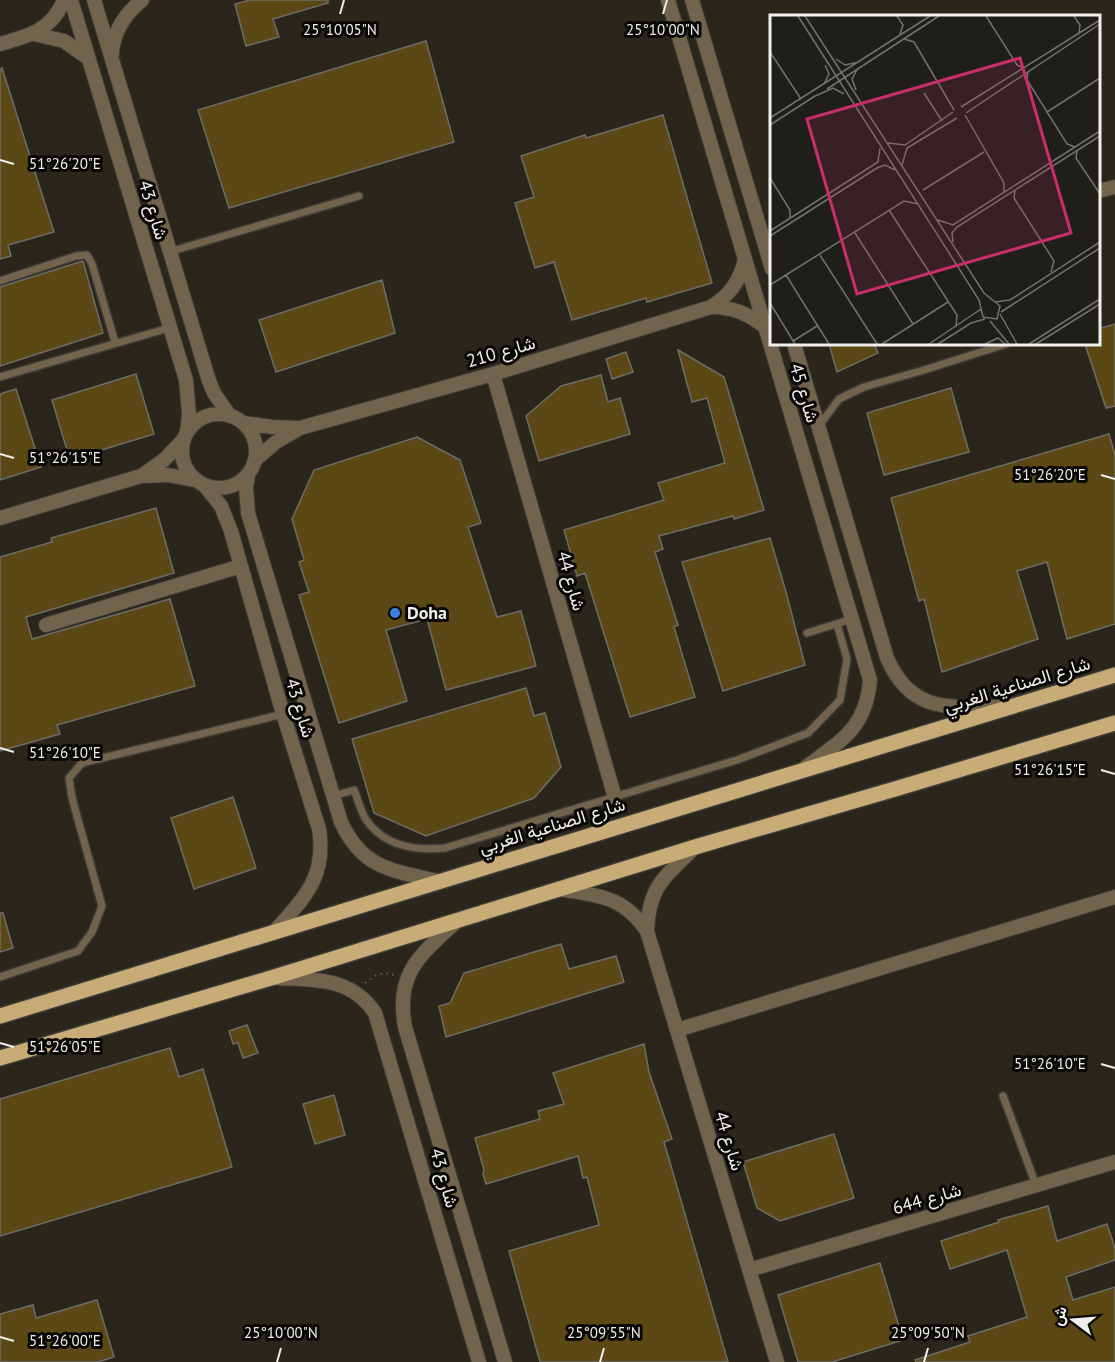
<svg xmlns="http://www.w3.org/2000/svg" width="1115" height="1362" font-family="'PT Sans',Vazirmatn,sans-serif">
<style>
.built{fill:#2a261c;fill-rule:evenodd}
.building{fill:#5b4815;stroke:#6e6c67;stroke-width:1.5}
.lines{fill:none;stroke-linecap:round;stroke-linejoin:round}
.service-casing{stroke:#3d3b37;stroke-width:10}
.minor-casing{stroke:#3d3b37;stroke-width:16}
.primary-casing{stroke:#3d3b37;stroke-width:18}
.path{stroke:#605e5a;stroke-width:2;stroke-dasharray:1.5 4.5;stroke-linecap:butt}
.service{stroke:#72644c;stroke-width:7}
.minor{stroke:#72644c;stroke-width:14}
.primary{stroke:#c7ac77;stroke-width:15}
.ticks{fill:none;stroke:#f0efec;stroke-width:2}
.shop-dot{fill:#3f7fe0;stroke:#090806;stroke-width:2}
.labels{text-anchor:middle;stroke-width:6;stroke-linejoin:round;paint-order:stroke}
.street-label{font-size:18px;fill:#f0efec;stroke:#090806}
.poi-label{font-size:18px;font-weight:bold;fill:#f0efec;stroke:#090806;text-anchor:start}
.inset-road{fill:none;stroke:#73726d;stroke-width:1.5}
.view{fill:#c72e6a;fill-opacity:0.15;stroke:#c72e6a;stroke-width:3}
.inset-edge{fill:none;stroke:#f0efec;stroke-width:3}
.ticks-label{font-size:15px;text-anchor:middle;fill:#f0efec;stroke:#090806;stroke-width:6;stroke-linejoin:round;paint-order:stroke}
</style>
<rect width="100%" height="100%" fill="#201e19"/>
<!-- built -->
<path class="built" d="M0,0H1115V1362H0ZM772,16H1098V344H772Z"/>
<!-- building -->
<path class="building" d="M250,0H328V3L273,19L279,37L246,46L235,4Z
M426,41L454,142L229,208L198,110Z
M2,68L54,232L8,245L11,256L0,259V69Z
M663,115L712,283L647,302L646,298L572,320L554,262L535,268L515,203L534,197L521,156L585,135L586,138Z
M83,261L103,333L0,366V287Z
M382,280L395,333L276,372L259,320Z
M1115,324V406L1106,408L1085,344H1098V329Z
M829,344H874L878,353L837,372Z
M678,350L724,377L764,510L734,519L733,516L659,536L663,549L655,552L678,625L674,627L695,697L630,717L585,573L577,576L564,530L664,500L658,483L725,463L707,398L692,402Z
M626,352L633,372L612,379L606,359Z
M136,374L154,434L95,452L94,449L69,457L52,400Z
M601,375L608,402L620,398L630,434L539,461L526,416L561,386Z
M951,388L969,452L884,475L867,413Z
M16,389L41,467L0,480V394Z
M1109,434L1115,455V624L1067,639L1047,562L1017,571L1038,639L942,672L924,599L919,601L891,498Z
M417,437L460,460L481,523L468,527L497,617L521,611L536,666L446,690L427,619L386,630L407,701L339,723L299,595L309,592L299,562L304,560L292,519L314,470Z
M156,508L174,573L26,617L32,639L170,599L195,686L57,725L60,734L0,751V557L52,542L51,538Z
M770,538L786,592L805,665L723,691L682,562Z
M526,688L534,716L545,713L561,767L534,798L426,836L374,813L352,739Z
M233,797L256,868L194,889L171,818Z
M0,913H3L13,948L0,952Z
M561,944L569,969L616,956L624,982L446,1037L439,1006L450,1003L464,973Z
M247,1025L258,1053L243,1058L238,1043L233,1044L229,1031Z
M644,1044L649,1072L672,1139L664,1142L728,1362H540L509,1251L599,1225L587,1177L583,1178L578,1156L486,1184L483,1174L484,1170L475,1138L540,1119L538,1111L564,1104L553,1073Z
M170,1048L179,1077L203,1069L232,1167L0,1236V1099Z
M334,1095L345,1135L315,1144L303,1104Z
M834,1134L854,1198L780,1221L757,1208L743,1162Z
M1048,1206L1057,1241L1107,1224L1115,1248V1260L1066,1277L1073,1300L1115,1287V1362H916L915,1360L970,1342L968,1336L1027,1317L1007,1250L950,1269L941,1241L999,1222L998,1220Z
M880,1263L903,1340L832,1362H798L778,1295Z
M97,1300L114,1357L98,1362H0V1314L33,1305L36,1318Z"/>
<g class="lines">
<!-- service casing -->
<g class="service-casing">
<path id="service" d="M169,252L359,196
M0,281L76,256L87,255L92,264L115,342
M0,377L169,328
M819,426L839,399L864,387L924,370L1006,344
M807,633L852,619
M333,796L354,790C358,799 361,813 367,821C385,846 416,851 445,848L737,760L808,733L840,700L847,659L837,624
M0,977L78,951L92,932L102,906L72,798L69,778L82,763L283,714
M1003,1096L1036,1185"/>
</g>
<!-- minor casing -->
<g class="minor-casing">
<path id="minor" d="M71,0L186,380L189,414L187,432
M94,0L209,381L214,393L230,416
M668,0L870,680C866,728 842,740 806,767
M692,0L772,269
M34,34L64,41L88,58
M0,44C29,36 52,30 64,0
M112,54C113,31 125,14 142,0
M1098,191L1115,187
M711,307C730,295 740,281 745,259
M794,344L887,658C911,713 948,707 1000,707
M493,374L615,798
M182 451a37 37 0 1 1 74 0a37 37 0 1 1-74 0Z
M244,423L272,427L297,428
M255,460L276,442L300,428L493,374L711,307C733,307 749,314 765,327
M248,475L246,487L248,513L341,822C363,869 391,870 437,881
M143,476L168,475L194,480
M205,486L221,506L231,531L283,714L319,829C327,878 303,899 273,933
M0,518L141,476L164,460L183,440
M46,625L241,566
M559,889C599,896 622,895 647,931L777,1362
M457,921C420,955 395,973 405,1027L505,1362
M647,931C649,885 665,877 695,847
M276,978C316,980 351,977 375,1013L479,1362
M677,1030L1115,897
M749,1270L1115,1162"/>
</g>
<!-- primary casing -->
<g class="primary-casing">
<path id="primary" d="M0,1016L1115,675
M0,1058L271,978L695,847L895,789L1115,723"/>
</g>
<!-- path -->
<path class="path" d="M365,983C374,975 383,971 394,975"/>
<!-- service -->
<use href="#service" class="service"/>
<!-- minor -->
<use href="#minor" class="minor"/>
<!-- primary -->
<use href="#primary" class="primary"/>
</g>
<!-- ticks -->
<path class="ticks" d="M340,14L344,0M663,14L667,0M0,160L14,164M0,454L14,458M1101,475L1115,479M0,748L14,752M1101,770L1115,774M0,1043L14,1047M1101,1064L1115,1068M0,1337L14,1341M277,1362L281,1348M600,1362L604,1348M924,1362L928,1348"/>
<!-- markers -->
<circle class="shop-dot" cx="395" cy="613" r="6"/>
<g class="labels">
<!-- street labels -->
<g class="street-label">
<text transform="translate(153 210) rotate(73)" y="6">شارع 43</text>
<text transform="translate(501 352) rotate(-16)" y="6">شارع 210</text>
<text transform="translate(804 393) rotate(73)" y="6">شارع 45</text>
<text transform="translate(571 581) rotate(74)" y="6">شارع 44</text>
<text transform="translate(1017 685) rotate(-17)" y="6">شارع الصناعية الغربي</text>
<text transform="translate(300 708) rotate(73)" y="6">شارع 43</text>
<text transform="translate(552 826) rotate(-17)" y="6">شارع الصناعية الغربي</text>
<text transform="translate(729 1141) rotate(73)" y="6">شارع 44</text>
<text transform="translate(444 1178) rotate(74)" y="6">شارع 43</text>
<text transform="translate(927 1199) rotate(-16)" y="6">شارع 644</text>
</g>
<!-- poi labels -->
<g class="poi-label">
<text x="407" y="619">Doha</text>
</g>
</g>
<!-- overview -->
<g transform="translate(770 15)">
<rect width="330" height="330" fill="#201e19"/>
<path class="inset-road" d="M28,1L209,285L213,302L227,304L230,291L214,278L35,1M127,1L133,10L130,19M216,1L247,50L253,53M304,1L310,10L309,18M134,24L144,27L184,95M0,37L31,84M66,44L75,50L89,47M258,56L257,65L297,129L305,132M54,69L59,59L55,50M57,74L169,1M86,75L82,64L88,53M154,78L172,106M43,82L63,73L74,79M191,92L330,5M277,97L330,63M196,98L330,9M195,100L234,168V178M0,103L160,1M0,110L45,81M118,128L135,130L183,97M307,136L306,143L330,179M132,150L137,133L187,103M0,163L20,195V203M153,175L214,137M245,175L244,183L284,246L281,257M119,195L187,300L186,312M168,205L183,210L330,116M0,216L108,147L110,133M85,218L143,309M0,221L107,153L115,150L125,155M183,227L182,218L187,212L330,121M50,240L107,329M16,260L59,329M0,270L134,186L148,189M225,287L240,285L330,227M0,288L25,329M231,297L330,233M230,299L247,329M220,306L239,329M23,326L47,311M112,329L178,287M159,329L211,294M168,329L201,308L215,304M215,329L228,323L235,329M259,329L330,284M266,329L330,289"/>
<path class="view" d="M250,43L301,218L87,279L37,104Z"/>
<rect width="330" height="330" class="inset-edge"/>
</g>
<g class="ticks-label">
<text x="340" y="35">25°10'05"N</text>
<text x="663" y="35">25°10'00"N</text>
<text x="65" y="169">51°26'20"E</text>
<text x="65" y="463">51°26'15"E</text>
<text x="1050" y="480">51°26'20"E</text>
<text x="65" y="758">51°26'10"E</text>
<text x="1050" y="775">51°26'15"E</text>
<text x="65" y="1052">51°26'05"E</text>
<text x="1050" y="1069">51°26'10"E</text>
<text x="281" y="1338">25°10'00"N</text>
<text x="604" y="1338">25°09'55"N</text>
<text x="928" y="1338">25°09'50"N</text>
<text x="65" y="1346">51°26'00"E</text>
</g>
<!-- north arrow -->
<g transform="translate(1073 1320) rotate(286)" stroke="#090806" stroke-width="4.5" paint-order="stroke">
<path d="M0-4.5L10 22L0 15L-10 22Z" fill="#f0efec"/>
<text y="-9" font-size="16" font-weight="bold" text-anchor="middle" fill="#f0efec">ش</text>
</g>
</svg>
